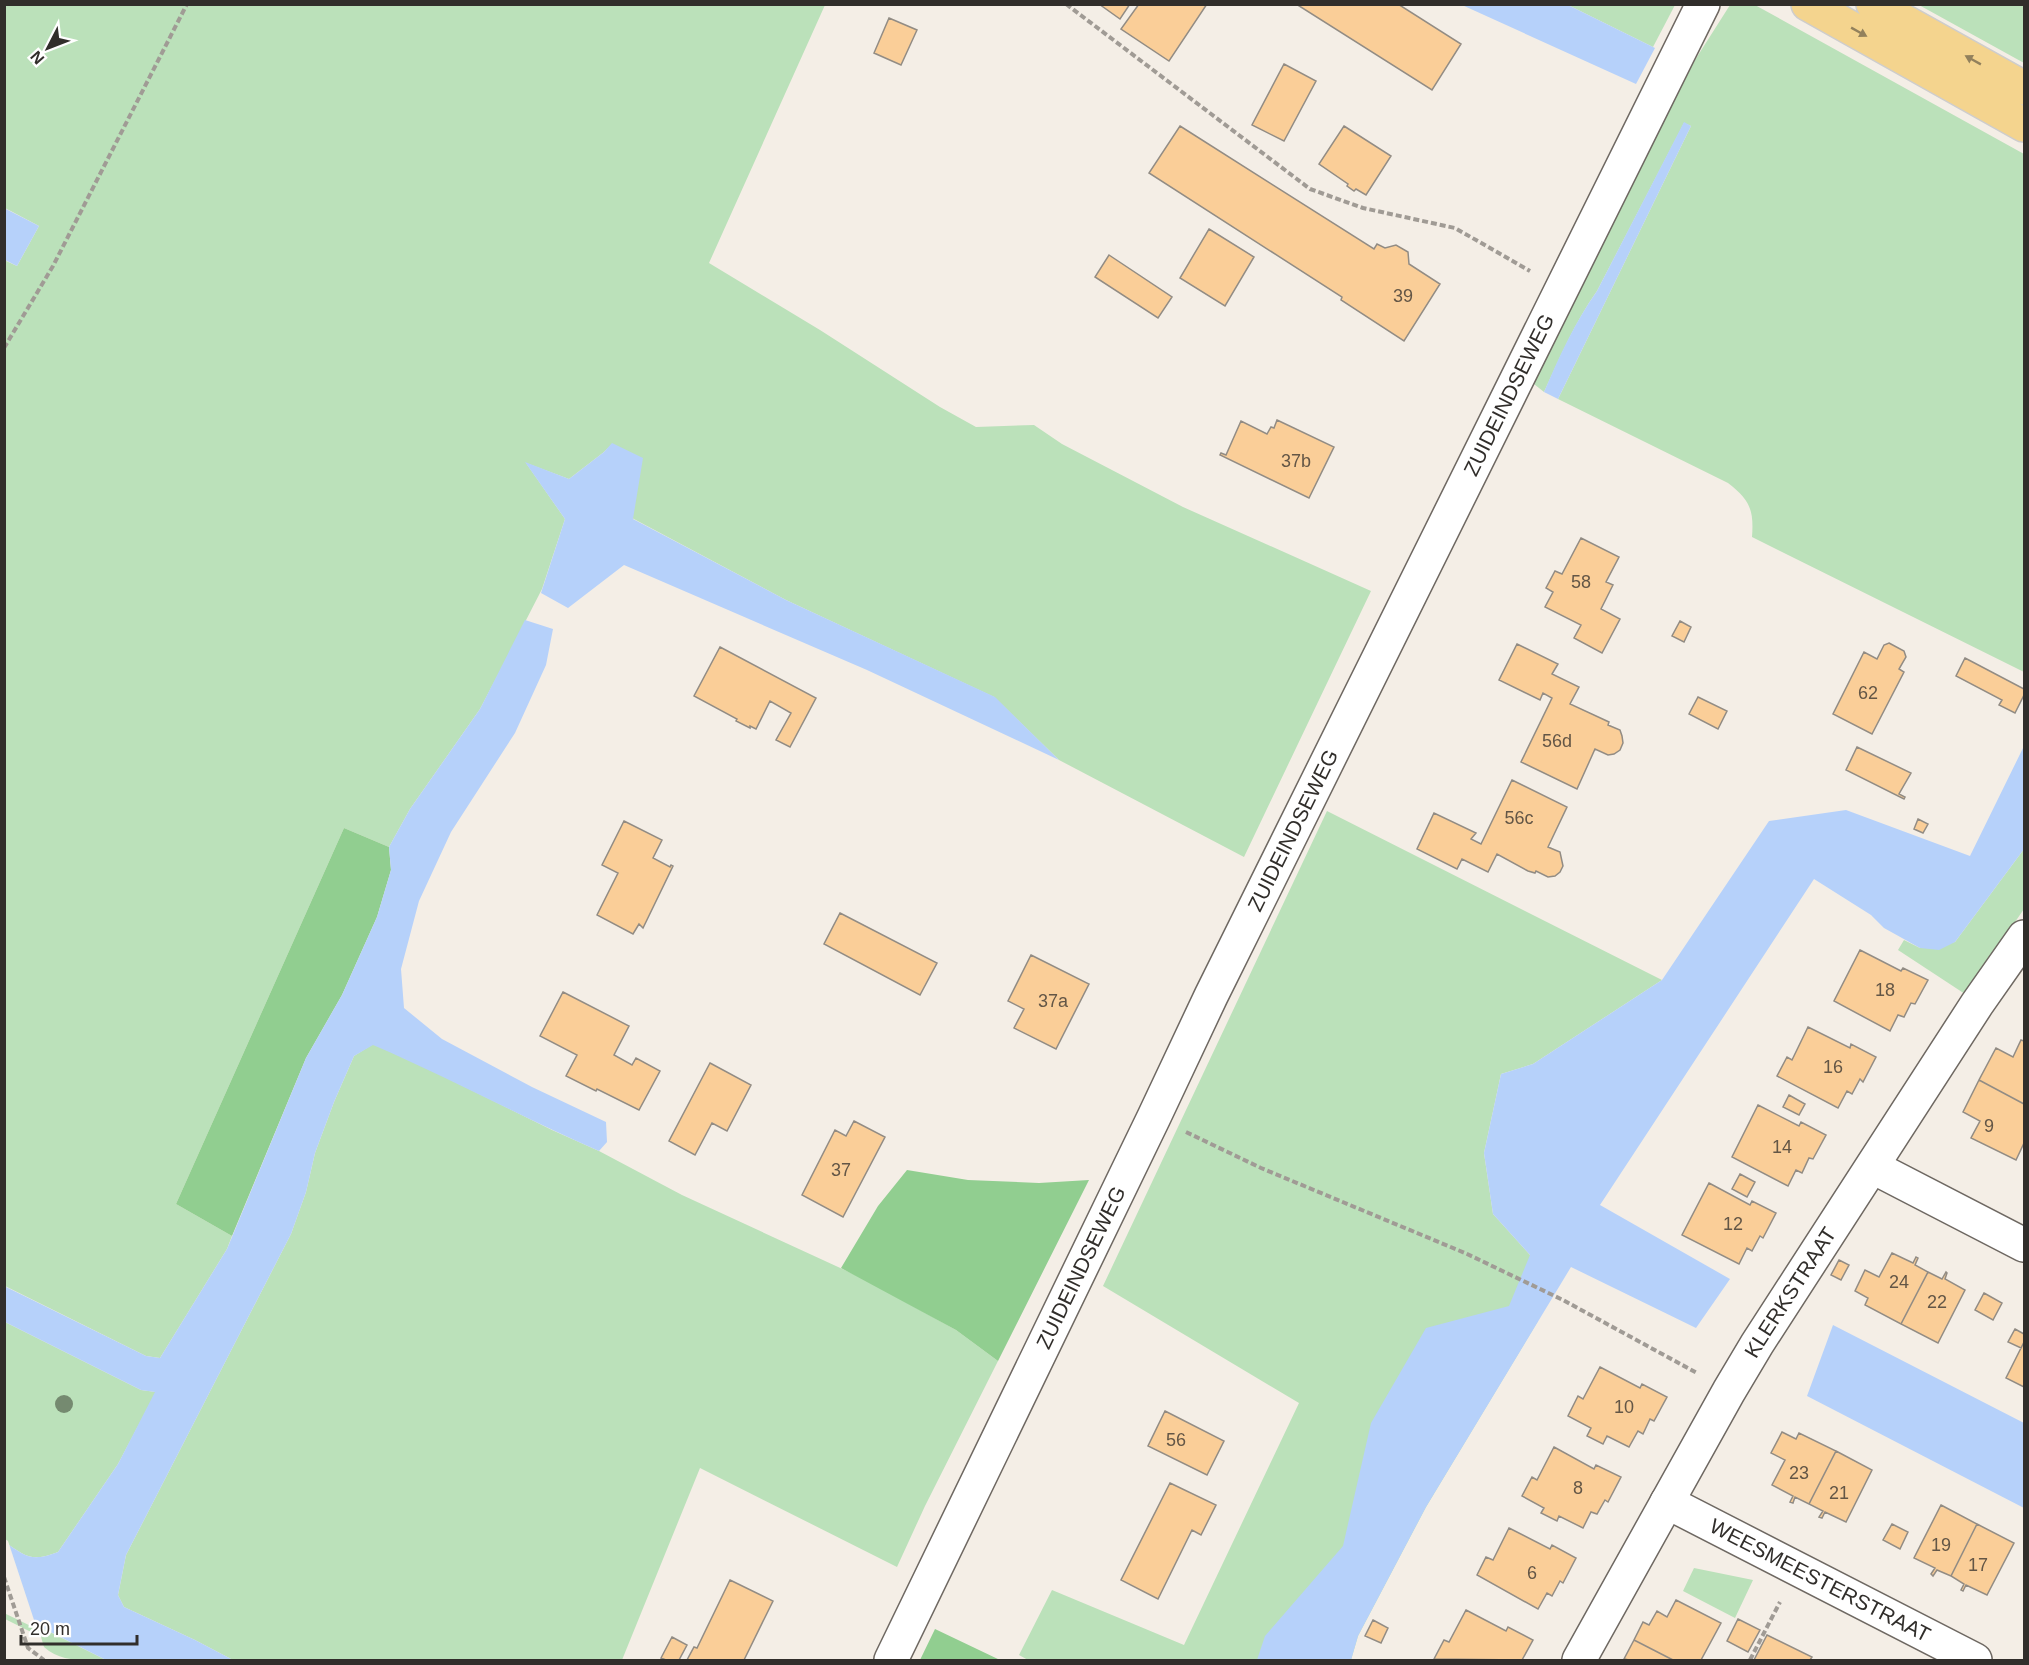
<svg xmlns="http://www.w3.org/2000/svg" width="2029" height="1665" font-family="Arial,sans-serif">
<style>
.green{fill:#bbe1ba}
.forest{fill:#91ce90}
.water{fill:#b6d1fa}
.pier{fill:#f4eee6}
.building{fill:#face98;stroke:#928c84;stroke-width:1.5}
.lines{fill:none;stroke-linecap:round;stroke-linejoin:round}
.street-casing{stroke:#6e6862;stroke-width:36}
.secondary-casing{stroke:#6e6862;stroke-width:36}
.primary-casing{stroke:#cecdcc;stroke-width:36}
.path{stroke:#a09b95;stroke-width:4;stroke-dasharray:6 3;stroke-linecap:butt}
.street{stroke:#fff;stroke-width:33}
.secondary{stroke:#fff;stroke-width:33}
.primary{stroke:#f4d48e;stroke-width:33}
.tree{fill:#758a70}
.oneway{fill:#92815c}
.labels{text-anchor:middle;stroke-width:4.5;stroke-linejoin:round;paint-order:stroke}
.number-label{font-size:18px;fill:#635646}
.street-label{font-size:21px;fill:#312e2b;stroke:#fff}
</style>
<rect width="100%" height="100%" fill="#f4eee6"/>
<!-- green -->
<path class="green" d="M5,5H825L709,263L820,330L940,407L976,427L1034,425L1062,444L1183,507L1371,591L1244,857L1059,760L994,697L786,600L632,518L612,444L604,452L569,479L526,463L565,519L542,589L502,667L480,709L410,809L389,847L344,828L176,1204L232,1236L227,1249L160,1358L146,1356L5,1286L4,260L17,266L39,226L5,208Z
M1568,5H1675L1653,47Z
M1730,5H1755L2024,154V672L1752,537C1754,510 1750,500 1728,483L1558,399L1691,126L1684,123L1597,291C1575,322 1560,357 1544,392L1534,384L1532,376L1581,277L1695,60Z
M1919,5H2024V63Z
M1327,811L1662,980L1533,1064L1501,1074L1484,1153L1493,1214L1530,1255L1538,1321L1426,1507L1358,1636L1351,1660H1028L1019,1655L1052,1590L1184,1645L1299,1403L1103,1286Z
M2024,849V909L1965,994L1898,950L1904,940L1920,948L1955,942Z
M373,1044L431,1070L552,1130L599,1151L682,1195L862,1278L956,1330L998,1361L925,1506L897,1567L700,1468L622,1660H233L195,1640L124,1607L118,1595L126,1555L291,1234L306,1192L315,1153L334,1102L354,1056Z
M5,1322L141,1390L156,1392L118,1464L58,1552C32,1562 26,1557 5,1542L4,1530H6L4,1524Z
M1694,1568L1753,1580L1735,1618L1683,1591Z
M4,1609L106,1660C84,1660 62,1663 44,1647L41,1637L5,1619Z"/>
<!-- forest -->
<path class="forest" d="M344,828L389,847L391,870L377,917L342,995L306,1058L232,1236L176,1204Z
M907,1170L968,1180L1039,1183L1089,1180L998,1361L956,1330L841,1268L878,1206Z
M935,1629L1000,1660H920Z"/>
<!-- water -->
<path class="water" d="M1462,5H1568L1655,48L1636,84Z
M1684,122L1691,126L1558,399L1544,392C1559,357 1575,322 1597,291Z
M4,208L39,226L17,266L5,260Z
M612,443L643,458L633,519L786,600L995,697L1059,760L867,670L624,565L568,608L541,593L565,519L525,462L569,479L604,452Z
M525,620L553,629L546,665L515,733L451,832L419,901L401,969L404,1008L442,1039L532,1087L606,1122L607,1142L599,1151C523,1118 450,1078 373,1045L354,1056L334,1102L315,1153L306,1192L291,1234L126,1555L118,1595L124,1607L195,1640L233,1660H106L5,1609V1542C26,1557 32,1562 58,1552L118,1464L155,1392L141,1390L5,1322L4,1286L146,1356L160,1358L227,1249L306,1058L342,995L377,917L391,870L389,847L410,809L480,709Z
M2024,746V849L1955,942L1939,950L1920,948L1884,928L1871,915L1814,879L1600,1205L1730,1279L1696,1328L1571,1267L1426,1507L1358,1636L1351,1660H1257L1265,1636L1343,1546L1371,1423L1426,1328L1509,1306L1530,1255L1493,1214L1484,1153L1501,1074L1533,1064L1662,980L1769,821L1846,810L1970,856Z
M1833,1325L2024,1423V1508L1807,1396Z"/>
<!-- pier -->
<path class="pier" d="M5,1539L8,1541L37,1629L4,1613Z"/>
<!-- building -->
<path class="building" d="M1099,4H1130L1120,19Z
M1139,4H1207L1169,61L1121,29Z
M1296,4H1398L1461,44L1432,90Z
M889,18L917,30L901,65L874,53Z
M1284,64L1316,81L1284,141L1252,125Z
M1180,126L1374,249L1377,244L1385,248L1396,245L1408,252L1409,264L1440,284L1404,341L1341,300L1342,297L1149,173Z
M1344,126L1391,156L1366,195L1356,189L1354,191L1347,186L1348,184L1319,164Z
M1209,229L1254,257L1225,306L1180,278Z
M1109,255L1172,297L1158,318L1095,277Z
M1277,420L1334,447L1309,498L1220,455L1221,453L1226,455L1241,421L1267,434L1271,427L1274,428Z
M1581,538L1619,557L1606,582L1613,585L1601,609L1620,619L1602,653L1574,638L1581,625L1545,607L1553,592L1546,588L1555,571L1562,574Z
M1680,621L1691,627L1684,642L1672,636Z
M1889,643L1904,651L1906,657L1899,669L1904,672L1872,734L1833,714L1864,652L1877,659L1884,645Z
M1517,644L1558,664L1552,674L1579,687L1570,704L1609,722L1608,725L1620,730L1622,736L1623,743L1620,750L1614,754L1608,755L1595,749L1577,789L1521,762L1552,698L1543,693L1540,700L1499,680Z
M720,647L816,698L790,747L776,740L791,713L770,701L756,729L750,726V728L736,721L737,719L694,696Z
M1965,658L2024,689V695L2015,713L1999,705L2002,700L1956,676Z
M1698,697L1727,711L1718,729L1689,714Z
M1857,747L1911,773L1899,794L1905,797L1904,799L1846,770Z
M1512,780L1567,807L1548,847L1560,852L1563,866L1560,872L1555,876L1548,877L1536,871L1535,873L1528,871L1497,854L1488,872L1462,859L1457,869L1417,849L1434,813L1476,833L1471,839L1481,844Z
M1918,819L1928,824L1923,833L1914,829Z
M624,821L662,840L653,858L670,867L671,865L673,866L643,928L639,924L633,934L597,915L618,873L602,865Z
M840,913L937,963L920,995L824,944Z
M1860,950L1901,971L1903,968L1928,980L1915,1004L1911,1003L1904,1017L1898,1015L1890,1031L1834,1001Z
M1031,955L1089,984L1056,1049L1014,1028L1024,1009L1008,1001Z
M563,992L629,1026L614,1055L632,1065L636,1058L660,1071L639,1110L597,1089L596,1091L566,1076L577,1055L540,1036Z
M1808,1027L1850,1048L1851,1044L1876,1057L1863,1082L1860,1079L1852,1094L1847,1091L1838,1108L1777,1076L1787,1057L1792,1060Z
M2021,1040L2024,1041V1104L1979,1080L1996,1048L2013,1057Z
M710,1063L751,1085L727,1131L712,1123L695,1155L669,1141Z
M1979,1080L2024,1104V1143L2016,1160L1971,1138L1980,1121L1963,1112Z
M1789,1095L1805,1104L1799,1115L1783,1107Z
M1758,1105L1799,1126L1801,1122L1826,1135L1813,1159L1809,1158L1802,1173L1796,1170L1788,1186L1732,1157Z
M854,1121L885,1137L843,1217L802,1195L835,1130L846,1136Z
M1740,1174L1755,1182L1747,1197L1732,1189Z
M1709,1183L1750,1205L1752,1201L1776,1213L1763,1238L1760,1236L1752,1251L1747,1248L1739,1264L1682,1235Z
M1892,1253L1913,1263L1916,1257L1918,1258L1915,1265L1928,1272L1901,1324L1865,1305L1868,1298L1855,1291L1865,1270L1879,1277Z
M1839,1260L1849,1265L1841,1280L1831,1275Z
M1928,1272L1942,1279L1946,1272L1947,1273L1945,1279L1965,1290L1938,1343L1901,1324Z
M1984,1293L2002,1303L1993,1320L1975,1310Z
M2015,1329L2024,1334V1342L2021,1348L2008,1342Z
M2024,1342V1387L2006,1378Z
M1600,1367L1640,1388L1642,1384L1667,1397L1654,1421L1650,1419L1643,1434L1638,1431L1629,1447L1607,1436L1603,1444L1587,1436L1591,1428L1568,1416L1578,1396L1583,1399Z
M1165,1411L1224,1441L1207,1475L1148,1446Z
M1782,1432L1796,1439L1799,1433L1836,1451L1809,1504L1795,1497L1793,1503L1790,1502L1793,1496L1772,1485L1785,1460L1771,1453Z
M1554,1447L1594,1469L1596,1465L1621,1477L1608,1502L1605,1500L1597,1514L1591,1512L1583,1528L1559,1516L1557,1521L1541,1513L1544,1508L1522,1496L1532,1477L1537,1480Z
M1836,1451L1872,1470L1846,1522L1825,1512L1822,1518L1819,1517L1823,1511L1809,1504Z
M1170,1483L1216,1505L1201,1535L1192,1530L1158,1599L1121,1580Z
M1941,1505L1977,1524L1951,1576L1937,1570L1933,1576L1931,1574L1935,1568L1914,1558Z
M1892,1524L1908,1532L1900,1549L1883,1540Z
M1977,1524L2014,1543L1987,1595L1966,1585L1963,1591L1961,1590L1964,1584L1951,1576Z
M1509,1528L1550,1549L1552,1545L1576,1558L1563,1583L1560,1581L1552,1596L1547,1593L1538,1609L1477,1575L1486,1557L1493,1560Z
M730,1580L773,1601L744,1660H687L694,1647L697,1648Z
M1676,1600L1721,1623L1701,1660H1673L1634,1640L1643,1622L1649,1625L1657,1611L1667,1617Z
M1466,1610L1506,1631L1508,1627L1533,1640L1522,1660L1434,1659L1444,1640L1449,1642Z
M1738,1619L1760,1630L1748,1652L1727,1641Z
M1373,1620L1388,1628L1381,1643L1365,1636Z
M1767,1635L1812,1657L1810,1660H1754Z
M672,1637L687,1645L679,1660H666L661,1658Z
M1634,1640L1673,1660H1629L1624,1659Z"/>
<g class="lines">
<!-- street casing -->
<g class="street-casing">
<g id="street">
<path d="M1873,1167L2024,1245"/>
<path id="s1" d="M1667,1502L1975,1660"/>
<path id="s2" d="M1579,1660L1729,1391L1757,1344L1977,1004L2024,937"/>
</g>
</g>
<!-- secondary casing -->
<g class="secondary-casing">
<g id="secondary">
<path id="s3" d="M891,1660L1154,1117L1211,996L1703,4"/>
</g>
</g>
<!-- primary casing -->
<g class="primary-casing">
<path id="primary" d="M1808,4L2024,125
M1873,4L2024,88"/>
</g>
<!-- path -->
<path class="path" d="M1066,4L1310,189L1363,208L1455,228L1530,271
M4,348L53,266L187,4
M1186,1132L1261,1168L1465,1253L1563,1300L1697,1373
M4,1577L28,1648L44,1660
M1750,1660L1780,1602"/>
<!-- street -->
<use href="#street" class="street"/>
<!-- secondary -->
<use href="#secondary" class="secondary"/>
<!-- primary -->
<use href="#primary" class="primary"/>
</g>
<!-- trees -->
<circle class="tree" cx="64" cy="1404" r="9"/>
<!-- one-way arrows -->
<defs><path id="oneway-solid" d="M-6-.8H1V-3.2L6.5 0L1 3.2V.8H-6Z" transform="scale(1.5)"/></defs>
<g class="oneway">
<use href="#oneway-solid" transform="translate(1859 32) rotate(29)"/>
<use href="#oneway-solid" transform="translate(1973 60) rotate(-151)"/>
</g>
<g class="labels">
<!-- number labels -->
<g class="number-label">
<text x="1403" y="302">39</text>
<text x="1296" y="467">37b</text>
<text x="1581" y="588">58</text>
<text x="1868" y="699">62</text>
<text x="1557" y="747">56d</text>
<text x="1519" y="824">56c</text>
<text x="1885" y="996">18</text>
<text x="1053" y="1007">37a</text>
<text x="1833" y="1073">16</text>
<text x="1989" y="1132">9</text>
<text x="1782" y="1153">14</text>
<text x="841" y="1176">37</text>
<text x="1733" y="1230">12</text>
<text x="1899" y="1288">24</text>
<text x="1937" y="1308">22</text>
<text x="1624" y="1413">10</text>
<text x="1176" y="1446">56</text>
<text x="1799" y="1479">23</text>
<text x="1578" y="1494">8</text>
<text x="1839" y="1499">21</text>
<text x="1941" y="1551">19</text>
<text x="1978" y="1571">17</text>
<text x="1532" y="1579">6</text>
</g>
<!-- street labels -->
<g class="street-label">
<text dy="7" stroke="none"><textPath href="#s3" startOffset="1408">ZUIDEINDSEWEG</textPath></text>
<text dy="7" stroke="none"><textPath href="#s3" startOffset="922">ZUIDEINDSEWEG</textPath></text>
<text dy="7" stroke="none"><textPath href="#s3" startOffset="436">ZUIDEINDSEWEG</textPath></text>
<text dy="7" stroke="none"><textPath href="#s2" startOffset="424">KLERKSTRAAT</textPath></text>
<text dy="7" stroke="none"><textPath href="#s1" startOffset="172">WEESMEESTERSTRAAT</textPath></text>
</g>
</g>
<!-- border -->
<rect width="2029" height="1665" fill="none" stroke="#312e2b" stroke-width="12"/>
<!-- north arrow -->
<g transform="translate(48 48) rotate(228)" stroke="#ffffff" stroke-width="4.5" paint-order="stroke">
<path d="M0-4.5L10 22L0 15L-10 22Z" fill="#312e2b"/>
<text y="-9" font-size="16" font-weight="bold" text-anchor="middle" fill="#312e2b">N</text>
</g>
<!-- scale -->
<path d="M21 1635v9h116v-9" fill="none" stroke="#312e2b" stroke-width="3"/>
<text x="30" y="1635" font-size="18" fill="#312e2b" stroke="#ffffff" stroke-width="4.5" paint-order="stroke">20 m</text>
</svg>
